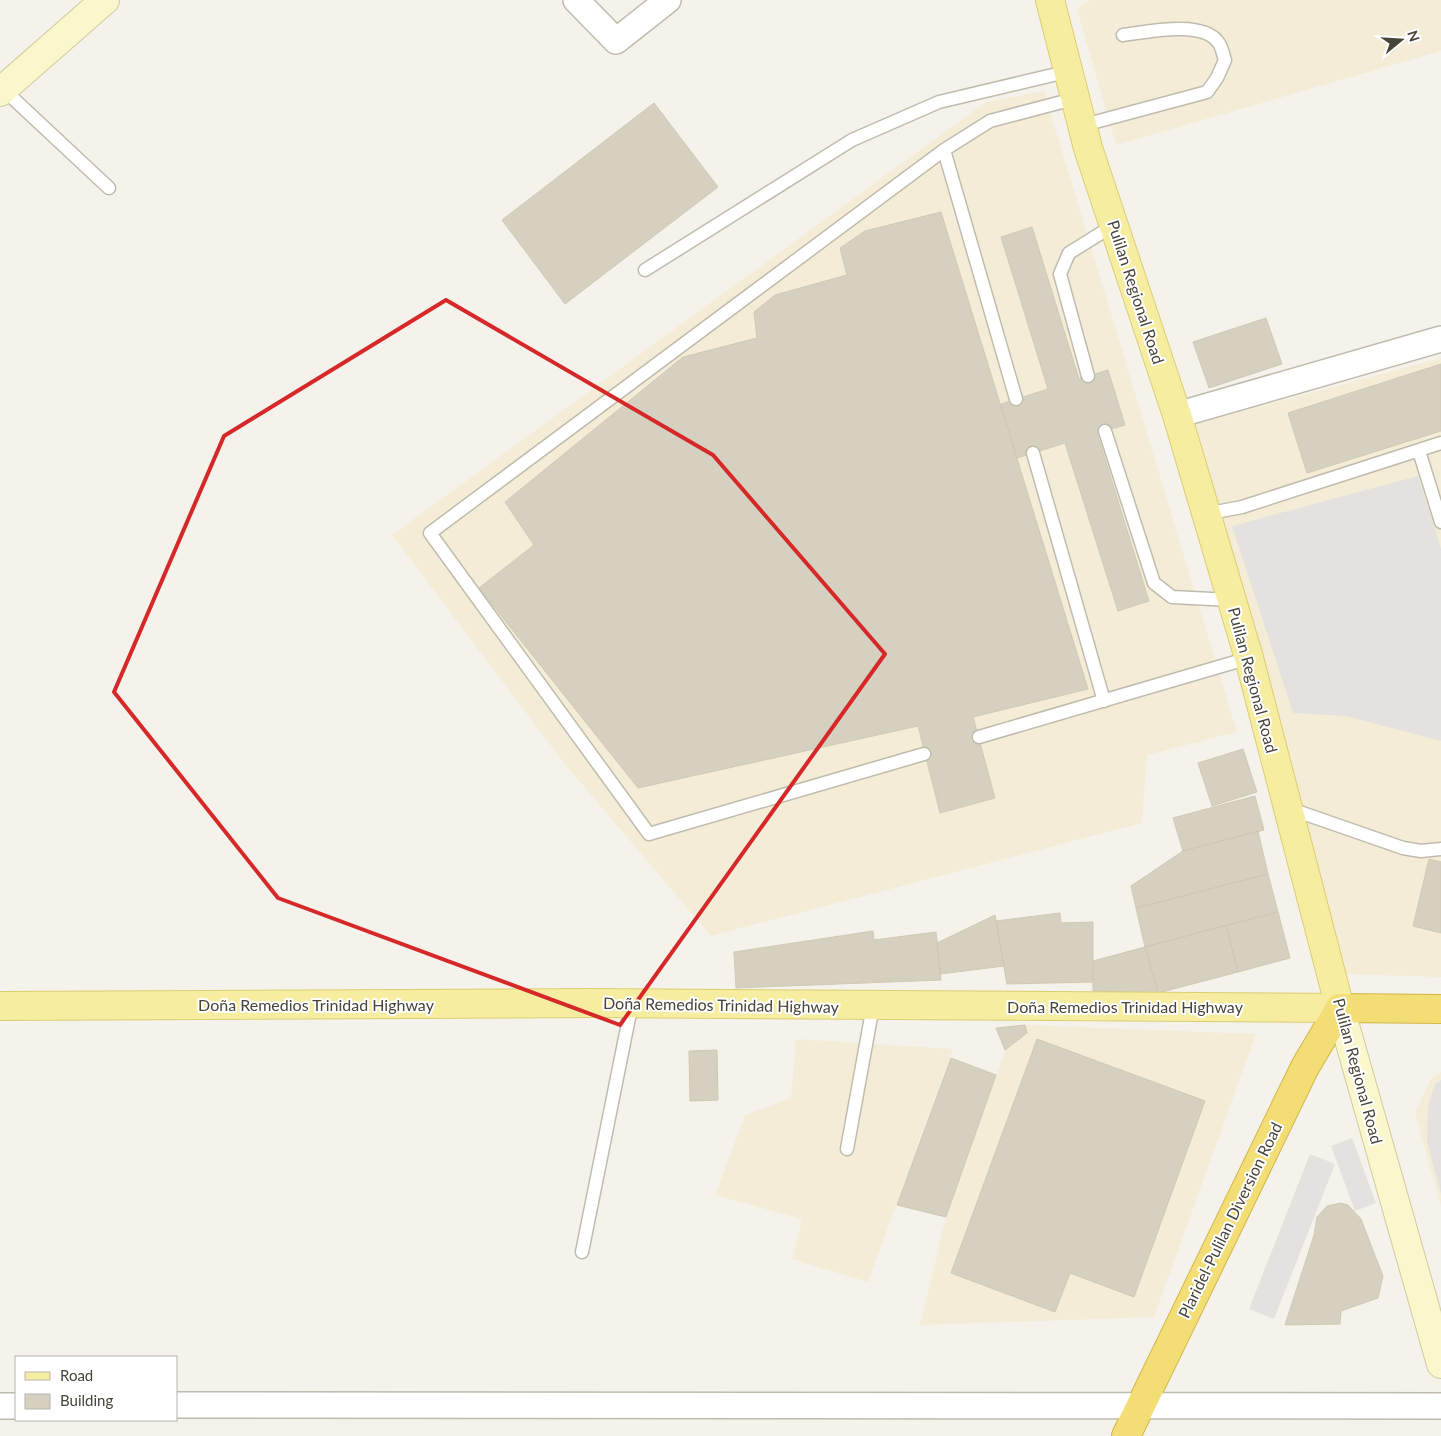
<svg xmlns="http://www.w3.org/2000/svg" width="1441" height="1436" font-family="Lato,sans-serif">
<style>
.commercial{fill:#f4ecd7}
.parking{fill:#e3e2de}
.building{fill:#d5d0c0;stroke:#cfc9b4}
.lines{fill:none;stroke-linecap:round;stroke-linejoin:round}
.lane-casing{stroke:#bfbcad;stroke-width:15}
.street-casing{stroke:#bfbcad;stroke-width:28}
.secondary-casing{stroke:#d0cb9d;stroke-width:30}
.primary-casing{stroke:#dbcd71;stroke-width:30}
.highway-casing{stroke:#d2b646;stroke-width:30}
.lane{stroke:#fff;stroke-width:12}
.street{stroke:#fff;stroke-width:25}
.secondary{stroke:#fbf7cd;stroke-width:28}
.primary{stroke:#f6eda0;stroke-width:28}
.highway{stroke:#f3de76;stroke-width:28}
.marked{fill:none;stroke:#d62828;stroke-width:4;stroke-linejoin:round}
.labels{text-anchor:middle;stroke-width:4;stroke-linejoin:round;paint-order:stroke}
.street-label{font-size:16px;fill:#474439;stroke:#fff}
</style>
<rect width="100%" height="100%" fill="#f4f2ea"/>
<!-- commercial -->
<path class="commercial" d="M1089,0H1441V51L1116,145L1077,9Z
M1044,91L1237,732L1147,755L1142,823L711,936L564,763L392,535L986,102Z
M1441,358V977L1344,974L1196,424Z
M1025,1025L1256,1034L1154,1317L920,1325L946,1217L1005,1050L1027,1033Z
M796,1039L953,1049L868,1282L792,1259L802,1219L715,1195L745,1115L791,1098Z
M1441,1072V1206L1415,1113L1431,1079Z"/>
<!-- parking -->
<path class="parking" d="M1418,476L1441,549V741L1346,716L1293,713L1232,526Z
M1441,1080V1194L1427,1142L1428,1106L1435,1084Z
M1352,1138L1376,1203L1355,1211L1331,1146Z
M1310,1154L1335,1164L1274,1319L1249,1309Z"/>
<!-- building -->
<path class="building" d="M654,103L718,187L565,304L502,220Z
M941,212L1088,689L973,717L995,798L940,813L918,726L638,788L479,588L534,545L505,502L683,357L757,338L754,312L775,295L847,275L840,248L865,231Z
M1032,227L1079,379L1108,370L1125,425L1097,433L1149,601L1118,611L1065,443L1017,458L1001,404L1048,389L1001,237Z
M1266,318L1282,364L1209,388L1193,342Z
M1441,364V431L1307,473L1288,413Z
M1243,749L1257,792L1212,806L1198,763Z
M1255,796L1264,830L1183,851L1173,818Z
M1258,831L1268,874L1136,908L1131,886L1183,851Z
M1429,859L1441,862V933L1413,926Z
M1268,874L1278,912L1145,947L1136,908Z
M1278,912L1290,958L1238,972L1226,925Z
M1060,913L1061,923L1093,922V982L1007,984L996,921Z
M995,915L1004,966L940,974L937,943Z
M1226,925L1238,972L1158,993L1145,947Z
M873,931L874,940L936,932L941,980L736,988L734,952Z
M1145,947L1158,993L1093,991V961Z
M1025,1025L1027,1033L1005,1050L996,1028Z
M1037,1039L1205,1101L1134,1297L1070,1273L1055,1312L951,1273Z
M717,1050L718,1100L690,1101L689,1051Z
M951,1058L996,1075L946,1217L897,1205Z
M1341,1203L1348,1205L1361,1219L1383,1276L1378,1298L1341,1311L1340,1324L1285,1325L1314,1235L1317,1217L1327,1206Z"/>
<g class="lines">
<!-- lane casing -->
<g class="lane-casing">
<path id="lane" d="M3,89L109,188
M1084,125L1207,92L1217,78L1225,60C1223,55 1222,46 1218,42C1202,20 1147,32 1123,35
M944,150L1016,399
M645,270L852,140L939,102L1070,71
M1088,376L1060,274L1069,253L1114,225
M1105,431L1154,583L1172,597L1231,600
M1419,451L1441,522
M1033,453L1104,701
M1205,514L1242,507L1441,443
M979,737L1249,658
M924,754L649,834L430,533L944,150L990,121L1077,98
M1288,808L1403,848L1421,851L1441,849
M847,1149L873,1006
M582,1252L632,1003"/>
</g>
<!-- street casing -->
<g class="street-casing">
<path id="street" d="M576,0L616,41L668,0
M1177,415L1441,339
M176,1405L1441,1406
M0,1406H16"/>
</g>
<!-- secondary casing -->
<g class="secondary-casing">
<path id="secondary" d="M0,92L105,0
M1340,1008L1441,1364"/>
</g>
<!-- primary casing -->
<g class="primary-casing">
<path id="primary" d="M0,1006L589,1003L1340,1008L1249,658L1177,415L1088,148L1050,0"/>
</g>
<!-- highway casing -->
<g class="highway-casing">
<path id="highway" d="M1126,1436L1305,1067L1340,1008L1441,1009"/>
</g>
<!-- lane -->
<use href="#lane" class="lane"/>
<!-- street -->
<use href="#street" class="street"/>
<!-- secondary -->
<use href="#secondary" class="secondary"/>
<!-- primary -->
<use href="#primary" class="primary"/>
<!-- highway -->
<use href="#highway" class="highway"/>
</g>
<!-- marked area -->
<path class="marked" d="M446,300L713,455L885,654L620,1025L278,898L114,692L224,436Z"/>
<g class="labels">
<!-- street labels -->
<g class="street-label">
<text transform="translate(1136 292) rotate(72)" y="6">Pulilan Regional Road</text>
<text transform="translate(1253 680) rotate(75)" y="6">Pulilan Regional Road</text>
<text x="316" y="1011">Doña Remedios Trinidad Highway</text>
<text transform="translate(721 1005) rotate(1)" y="6">Doña Remedios Trinidad Highway</text>
<text x="1125" y="1013">Doña Remedios Trinidad Highway</text>
<text transform="translate(1358 1071) rotate(75)" y="6">Pulilan Regional Road</text>
<text transform="translate(1230 1220) rotate(-64)" y="6">Plaridel-Pulilan Diversion Road</text>
</g>
</g>
<!-- legend -->
<rect x="15" y="1356" width="162" height="65" fill="#ffffff" stroke="#b5b4b0"/>
<rect x="25" y="1372" width="25" height="8" fill="#f6eda0" stroke="#b5b4b0"/>
<text x="60" y="1381" font-size="15" fill="#474439">Road</text>
<rect x="25" y="1394" width="25" height="15" fill="#d5d0c0" stroke="#b5b4b0"/>
<text x="60" y="1406" font-size="15" fill="#474439">Building</text>
<!-- north arrow -->
<g transform="translate(1401 40) rotate(72)" stroke="#ffffff" stroke-width="4" paint-order="stroke">
<path d="M0-4L9 19L0 12L-9 19Z" fill="#474439"/>
<text y="-8" font-size="14" font-weight="bold" text-anchor="middle" fill="#474439">N</text>
</g>
</svg>
